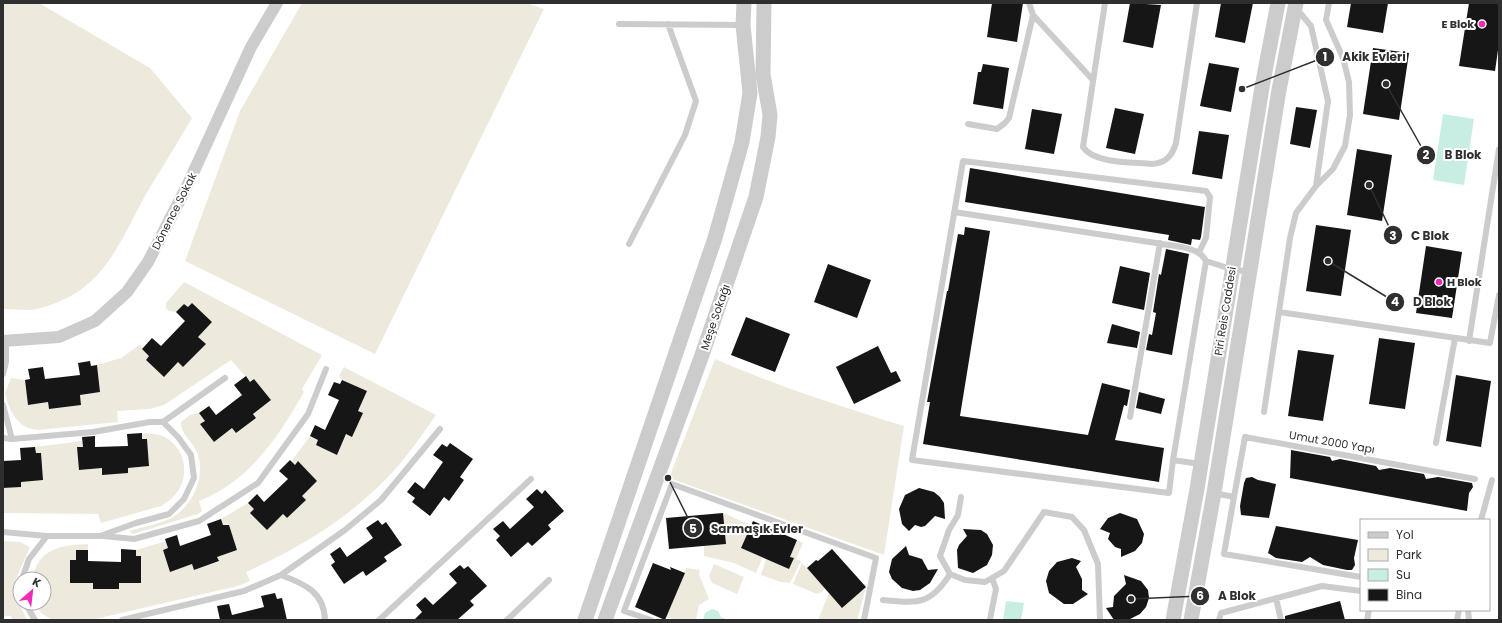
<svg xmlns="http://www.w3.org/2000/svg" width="1502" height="623" font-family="Poppins,sans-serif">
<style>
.green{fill:#edeadd}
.water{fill:#c8eee4}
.building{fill:#161616}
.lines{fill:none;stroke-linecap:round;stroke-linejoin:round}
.service{stroke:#ccc;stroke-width:6}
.minor{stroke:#ccc;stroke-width:12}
.tertiary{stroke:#ccc;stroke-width:15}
.poi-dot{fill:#ee2ab6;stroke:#fff;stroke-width:1.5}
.labels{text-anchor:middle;stroke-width:4;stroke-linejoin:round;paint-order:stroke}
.poi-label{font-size:11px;font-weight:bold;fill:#2f2f2f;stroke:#fff;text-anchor:end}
.street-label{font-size:11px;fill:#2f2f2f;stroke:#fff}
.leader{fill:none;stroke:#2f2f2f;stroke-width:1.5}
.callout-dot{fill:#2f2f2f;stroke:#fff;stroke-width:1.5}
.mark-label{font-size:12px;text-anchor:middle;font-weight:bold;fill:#fff}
.callout-label{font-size:12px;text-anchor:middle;font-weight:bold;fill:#2f2f2f;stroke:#fff;stroke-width:4;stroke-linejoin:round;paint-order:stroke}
</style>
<rect width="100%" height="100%" fill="#fff"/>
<!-- green -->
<path class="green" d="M3,3H39L150,68L192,118C177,144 161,169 146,194C117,247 103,293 37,309C27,311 13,309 3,309Z
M302,3H526L544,9L375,354L185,261L240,111Z
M184,282L322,355L302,389L304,392C279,436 249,482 199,501L202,511L198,514L133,534L129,531C143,527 160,524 173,517C194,504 206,475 197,452C193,442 180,434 181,422L190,415L199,413L205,421L200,424L214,442L232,428L236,433L256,418L254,414L271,400L254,379L250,382C243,373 238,368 231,360L164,405L149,409L117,411L118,422L38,430C17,429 9,410 5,393L11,378L25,380L28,405L48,402L49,409L81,405L80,395L100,392L97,365L121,358L141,344L142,349L149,356L146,360L164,377L178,362L183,367L205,344L198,337L212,322L192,303L188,307L184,304L176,312L169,311L166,308V303Z
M715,359C777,386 840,406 904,426L884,555L669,478Z
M344,367L436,415C421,436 406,459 387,478C345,521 301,547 246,572L250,581L238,586L91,620H52L41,613L34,603H44V579H32C39,548 61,545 88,544V550H76V560H70L93,583L94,589H119V583H141V556H136V550L166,541L168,548L163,550L170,571L192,564L194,570L218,562L217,557L237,550L228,524L223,525L221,519L248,503C261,516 275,507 287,518L305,500L302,496L317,481L298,461L294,465L291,462L310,436L318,440L316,445L337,455L367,391L342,380L339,376Z
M142,434C186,428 201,486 161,506L101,523L98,514L3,513V488L21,487V482L41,453H36L35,447L82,441L83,447H78L79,470L102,468V474L128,468L149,466L147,439H142Z
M723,513L751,525L741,548L763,557L756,573L734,563L704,556V546L726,544Z
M797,540L803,543L796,559L801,561L790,583L781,582L761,575L766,559L789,569L794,559L790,557Z
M3,541L20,542L30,547L15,581L17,599L27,620H12L11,616H3Z
M802,563L825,588L822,592L817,594L793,584Z
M714,564L744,577L737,594L712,583L709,576Z
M686,568L700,570L699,574L709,599L699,605L696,620H675L666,617Z
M866,587L857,620H818L829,593Z"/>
<!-- water -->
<path class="water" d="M1443,114L1474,119L1464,185L1433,180Z
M1006,601L1024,603L1021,620H1003Z
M712,609L718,611L721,617L728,620H703L705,613Z"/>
<!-- building -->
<path class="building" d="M992,3H1023L1017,42L987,37Z
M1130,3L1161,5L1153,48L1123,42Z
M1221,3H1253L1245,43L1215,37Z
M1351,3H1388L1383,33L1347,27Z
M1469,3L1499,4V43L1495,71L1459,66Z
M1373,48L1409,53L1399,120L1363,114Z
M1209,63L1239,68L1231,112L1200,106Z
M983,64L1009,68L1003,109L973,104L978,72H981Z
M1296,107L1317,110L1310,148L1290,144Z
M1115,108L1144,114L1135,154L1106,148Z
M1032,109L1062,114L1054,154L1025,149Z
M1199,131L1229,135L1222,179L1192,174Z
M1357,149L1392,155L1382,221L1347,215Z
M970,168L1205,207L1201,237L1200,240L1192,239L1191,245L1168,240L1169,235L965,202Z
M1316,225L1351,230L1341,296L1306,291Z
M965,227L990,231L960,416L1088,435L1102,383L1130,390L1127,406L1124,405L1115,440L1164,448L1159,482L923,444L930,402H927L947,291H948L958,234L964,235Z
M1426,246L1462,252L1452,318L1416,313Z
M1166,249L1189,254L1172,355L1146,350L1149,334L1152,335L1156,313L1153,312L1159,274L1161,275Z
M828,264L871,280L857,318L814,302Z
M1120,266L1150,273L1144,310L1112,303Z
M192,303L212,322L198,337L206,344L183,367L178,362L164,377L146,360L149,356L142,349L152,338L161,346L185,321L176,312L184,304L188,307Z
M746,317L790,334L775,372L731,355Z
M1112,324L1140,332L1137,348L1107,343Z
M1379,338L1415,343L1405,409L1369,404Z
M878,346L891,373L896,371L901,381L854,404L836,367Z
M1298,350L1334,355L1323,421L1288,416Z
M90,361L91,366L97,365L100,392L80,395L81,405L49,409L48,402L28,405L25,380L30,379L28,369L43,367L45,379L80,375L78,363Z
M1456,375L1491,381L1481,447L1446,441Z
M246,376L250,382L254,379L271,400L253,414L256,418L236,433L232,428L214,442L200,424L205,421L199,413L209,406L216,415L242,395L234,385Z
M342,380L367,391L358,411L363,413L352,437L346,434L337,455L316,445L318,440L310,436L315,425L325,430L339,400L328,395L334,382L340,384Z
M1139,392L1165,399L1161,414L1136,408Z
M142,433V439H147L149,466L128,468V473L102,475V468L79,470L77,447H83L82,437L95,436V447L128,446L127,434Z
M450,443L473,459L460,477L464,480L449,501L444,497L430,516L412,502L415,498L407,492L415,482L424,489L443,462L433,455L442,444L447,447Z
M35,447L36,453H41L43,480L21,482V487L3,488V461L21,460L20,448Z
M1291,450L1330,457L1332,461L1340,459L1376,466L1379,470L1390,468L1424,474L1426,479L1438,477L1472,483L1473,487L1469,493L1467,511L1290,478Z
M290,460L295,465L298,461L317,481L302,496L306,500L287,518L283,514L267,530L250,513L254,509L248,503L257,494L264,502L288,479L279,471Z
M1252,477L1258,480L1276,484L1269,518L1241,515L1240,506L1244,483L1246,478Z
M919,488L934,492L940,497L944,503L945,519L935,516L925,526L921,527L915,525L909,531L902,524L899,509L905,495Z
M537,489L542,494L545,490L564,511L548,525L551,529L532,546L528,542L511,557L496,540L500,536L493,529L503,521L510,529L534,507L526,499Z
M723,513L726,544L669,549L666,518Z
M1120,513L1137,519L1144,534L1142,543L1135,551L1121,557V549L1115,547L1108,539L1110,533L1100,529L1108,518Z
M221,519L223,525H229L237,550L217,557L219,561L194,570L192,564L170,572L163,550L168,548L165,539L177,535L180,546L211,535L207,524Z
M378,520L382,525L386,522L402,545L384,557L387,561L366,576L363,571L344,584L331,565L335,562L330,554L340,547L347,557L373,538L366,528Z
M753,521L797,540L790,557L794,558L789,569L741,548Z
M1276,526L1358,540L1354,558L1355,565L1352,570H1347L1323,565L1310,557L1302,562L1276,558L1268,553Z
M963,529L981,530L987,534L993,545L992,555L987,565L973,573L958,568L957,550L959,545L967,536Z
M906,546L909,555L922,559L928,570L938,569L930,583L920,590L913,591L902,588L892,579L889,572L892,559Z
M121,549L136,550V556H141V583H119V589H93V583H70V560H76V550H88V561L121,562Z
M832,549L866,587L842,608L807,568L816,560L818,561Z
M1072,558L1081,561L1076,567L1082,579V590L1088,594L1073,604H1064L1049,593L1046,581L1049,571L1057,562Z
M653,563L671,570L670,567L685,573L665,620L635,607Z
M460,565L464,569L468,566L487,586L470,601L474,605L457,620H414L422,612L416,605L425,597L433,605L457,583L449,574Z
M1124,575L1141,581L1148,590L1149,598L1146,607L1140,614L1128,620H1114L1106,608L1113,607L1114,596L1126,584Z
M275,593L277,599L282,598L287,620H220L217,606L229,604L232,615L264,607L261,596Z
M1340,601L1345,620H1285V616Z"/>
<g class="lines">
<!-- service -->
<path class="service" d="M1029,3L1033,15L1092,79
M1105,3L1083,147C1094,164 1133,162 1152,164C1166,163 1172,156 1176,143L1197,3
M619,24L743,25
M968,124L997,129L1005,123L1009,118L1033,15
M1316,186L1333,169L1345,146L1350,115L1349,82L1343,58L1326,20L1329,3
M954,212L1182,247C1192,250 1201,251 1206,261L1173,460L1200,464
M629,244L685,135L696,101L668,24
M1206,261L1231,269L1249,272
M1279,312L1490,343L1499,295
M1469,341L1499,149
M3,374L6,362V341
M3,405L12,439L93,432L150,422H163L178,437L191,455L194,478L184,499L169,514L136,523L100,536H47L29,559L22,579
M1264,412L1290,238L1296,213L1316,186L1328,101L1311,26L1296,8
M1130,417L1160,243
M163,422L225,378
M3,438L12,439
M1436,443L1455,338
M1173,460L1169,493L912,460L963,161L1206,191L1210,197L1206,238L1199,252
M1214,493L1234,497L1224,554L1361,577
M961,497L958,515L949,530L940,556L950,574L965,580L985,582L1004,571L1044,512L1072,517L1084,530L1098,564L1100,620
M1234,497L1245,437L1475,479
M1481,520L1492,480
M3,532L47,536
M103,536L134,539L199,521L258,483L308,414L326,369
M281,575L345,530L381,500L440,429
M1276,598L1281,620
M883,600C917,603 930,606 950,574
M25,603L35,620
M1468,610L1469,620
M990,619L996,589L992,578
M122,620L244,591L281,575C305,584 324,592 325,620
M379,620L531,479
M507,620L549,580
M651,620L624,611L672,484L876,558L864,620
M1219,620L1221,613L1322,586L1361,591
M1367,620L1369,610
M1457,620L1459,610"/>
<!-- minor -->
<path class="minor" d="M3,341L59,337L95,321L127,292L148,262L188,184L251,47L277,3"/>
<!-- tertiary -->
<path class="tertiary" d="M585,620L715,238L742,142L750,93L743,25L744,3
M605,620L702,355L756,197L768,137L770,115L763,74L764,3
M1173,620L1197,489L1262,87L1278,3
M1191,620L1214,493L1279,90L1296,3"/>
</g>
<!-- markers -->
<g class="poi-dot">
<circle cx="1482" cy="24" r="4"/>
<circle cx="1439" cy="282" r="4"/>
</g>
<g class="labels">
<!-- poi labels -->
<g class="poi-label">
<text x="1474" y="28">E Blok</text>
<text x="1447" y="286" text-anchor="start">H Blok</text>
</g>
<!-- street labels -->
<g class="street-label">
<text transform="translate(174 211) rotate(-63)" y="4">Dönence Sokak</text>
<text transform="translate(1225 311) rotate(-81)" y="4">Piri Reis Caddesi</text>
<text transform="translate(715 317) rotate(-71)" y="4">Meşe Sokağı</text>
<text transform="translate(1332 442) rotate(10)" y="4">Umut 2000 Yapı</text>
</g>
</g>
<!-- callouts -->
<path class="leader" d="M1242 89L1325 57M1386 84L1426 155M1369 185L1393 235M1328 261L1395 302M668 478L693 528M1131 599L1200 596"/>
<g class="callout-dot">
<circle cx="1242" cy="89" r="4"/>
<circle cx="1386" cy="84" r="4"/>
<circle cx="1369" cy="185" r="4"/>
<circle cx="1328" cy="261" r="4"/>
<circle cx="668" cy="478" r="4"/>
<circle cx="1131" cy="599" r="4"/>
<circle cx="1325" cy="57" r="10"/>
<circle cx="1426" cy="155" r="10"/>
<circle cx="1393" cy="235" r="10"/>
<circle cx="1395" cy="302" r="10"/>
<circle cx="693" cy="528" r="10"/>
<circle cx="1200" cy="596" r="10"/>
</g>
<g class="mark-label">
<text x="1325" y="61">1</text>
<text x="1426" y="159">2</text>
<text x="1393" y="240">3</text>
<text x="1395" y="306">4</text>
<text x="693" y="533">5</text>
<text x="1200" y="600">6</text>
</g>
<g class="callout-label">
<text x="1374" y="61">Akik Evleri</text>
<text x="1463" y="159">B Blok</text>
<text x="1430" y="240">C Blok</text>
<text x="1432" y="306">D Blok</text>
<text x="757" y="533">Sarmaşık Evler</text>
<text x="1237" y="600">A Blok</text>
</g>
<!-- border -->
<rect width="1502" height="623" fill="none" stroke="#2f2f2f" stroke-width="8"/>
<!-- legend -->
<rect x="1360" y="519" width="130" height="92" fill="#ffffff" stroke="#acacac"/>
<rect x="1368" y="532" width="20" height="6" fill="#cccccc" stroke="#acacac"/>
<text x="1396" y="539" font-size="12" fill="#2f2f2f">Yol</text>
<rect x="1368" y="549" width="20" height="12" fill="#edeadd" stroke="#acacac"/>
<text x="1396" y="559" font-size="12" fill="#2f2f2f">Park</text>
<rect x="1368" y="569" width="20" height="12" fill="#c8eee4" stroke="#acacac"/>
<text x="1396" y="579" font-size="12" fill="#2f2f2f">Su</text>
<rect x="1368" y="589" width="20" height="12" fill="#161616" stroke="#acacac"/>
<text x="1396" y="599" font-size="12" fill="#2f2f2f">Bina</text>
<!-- north arrow -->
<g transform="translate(32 591) rotate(28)"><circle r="19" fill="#ffffff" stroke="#acacac"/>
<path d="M0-3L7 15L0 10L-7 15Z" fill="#ee2ab6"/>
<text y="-6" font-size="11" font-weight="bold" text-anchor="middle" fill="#2f2f2f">K</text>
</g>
</svg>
